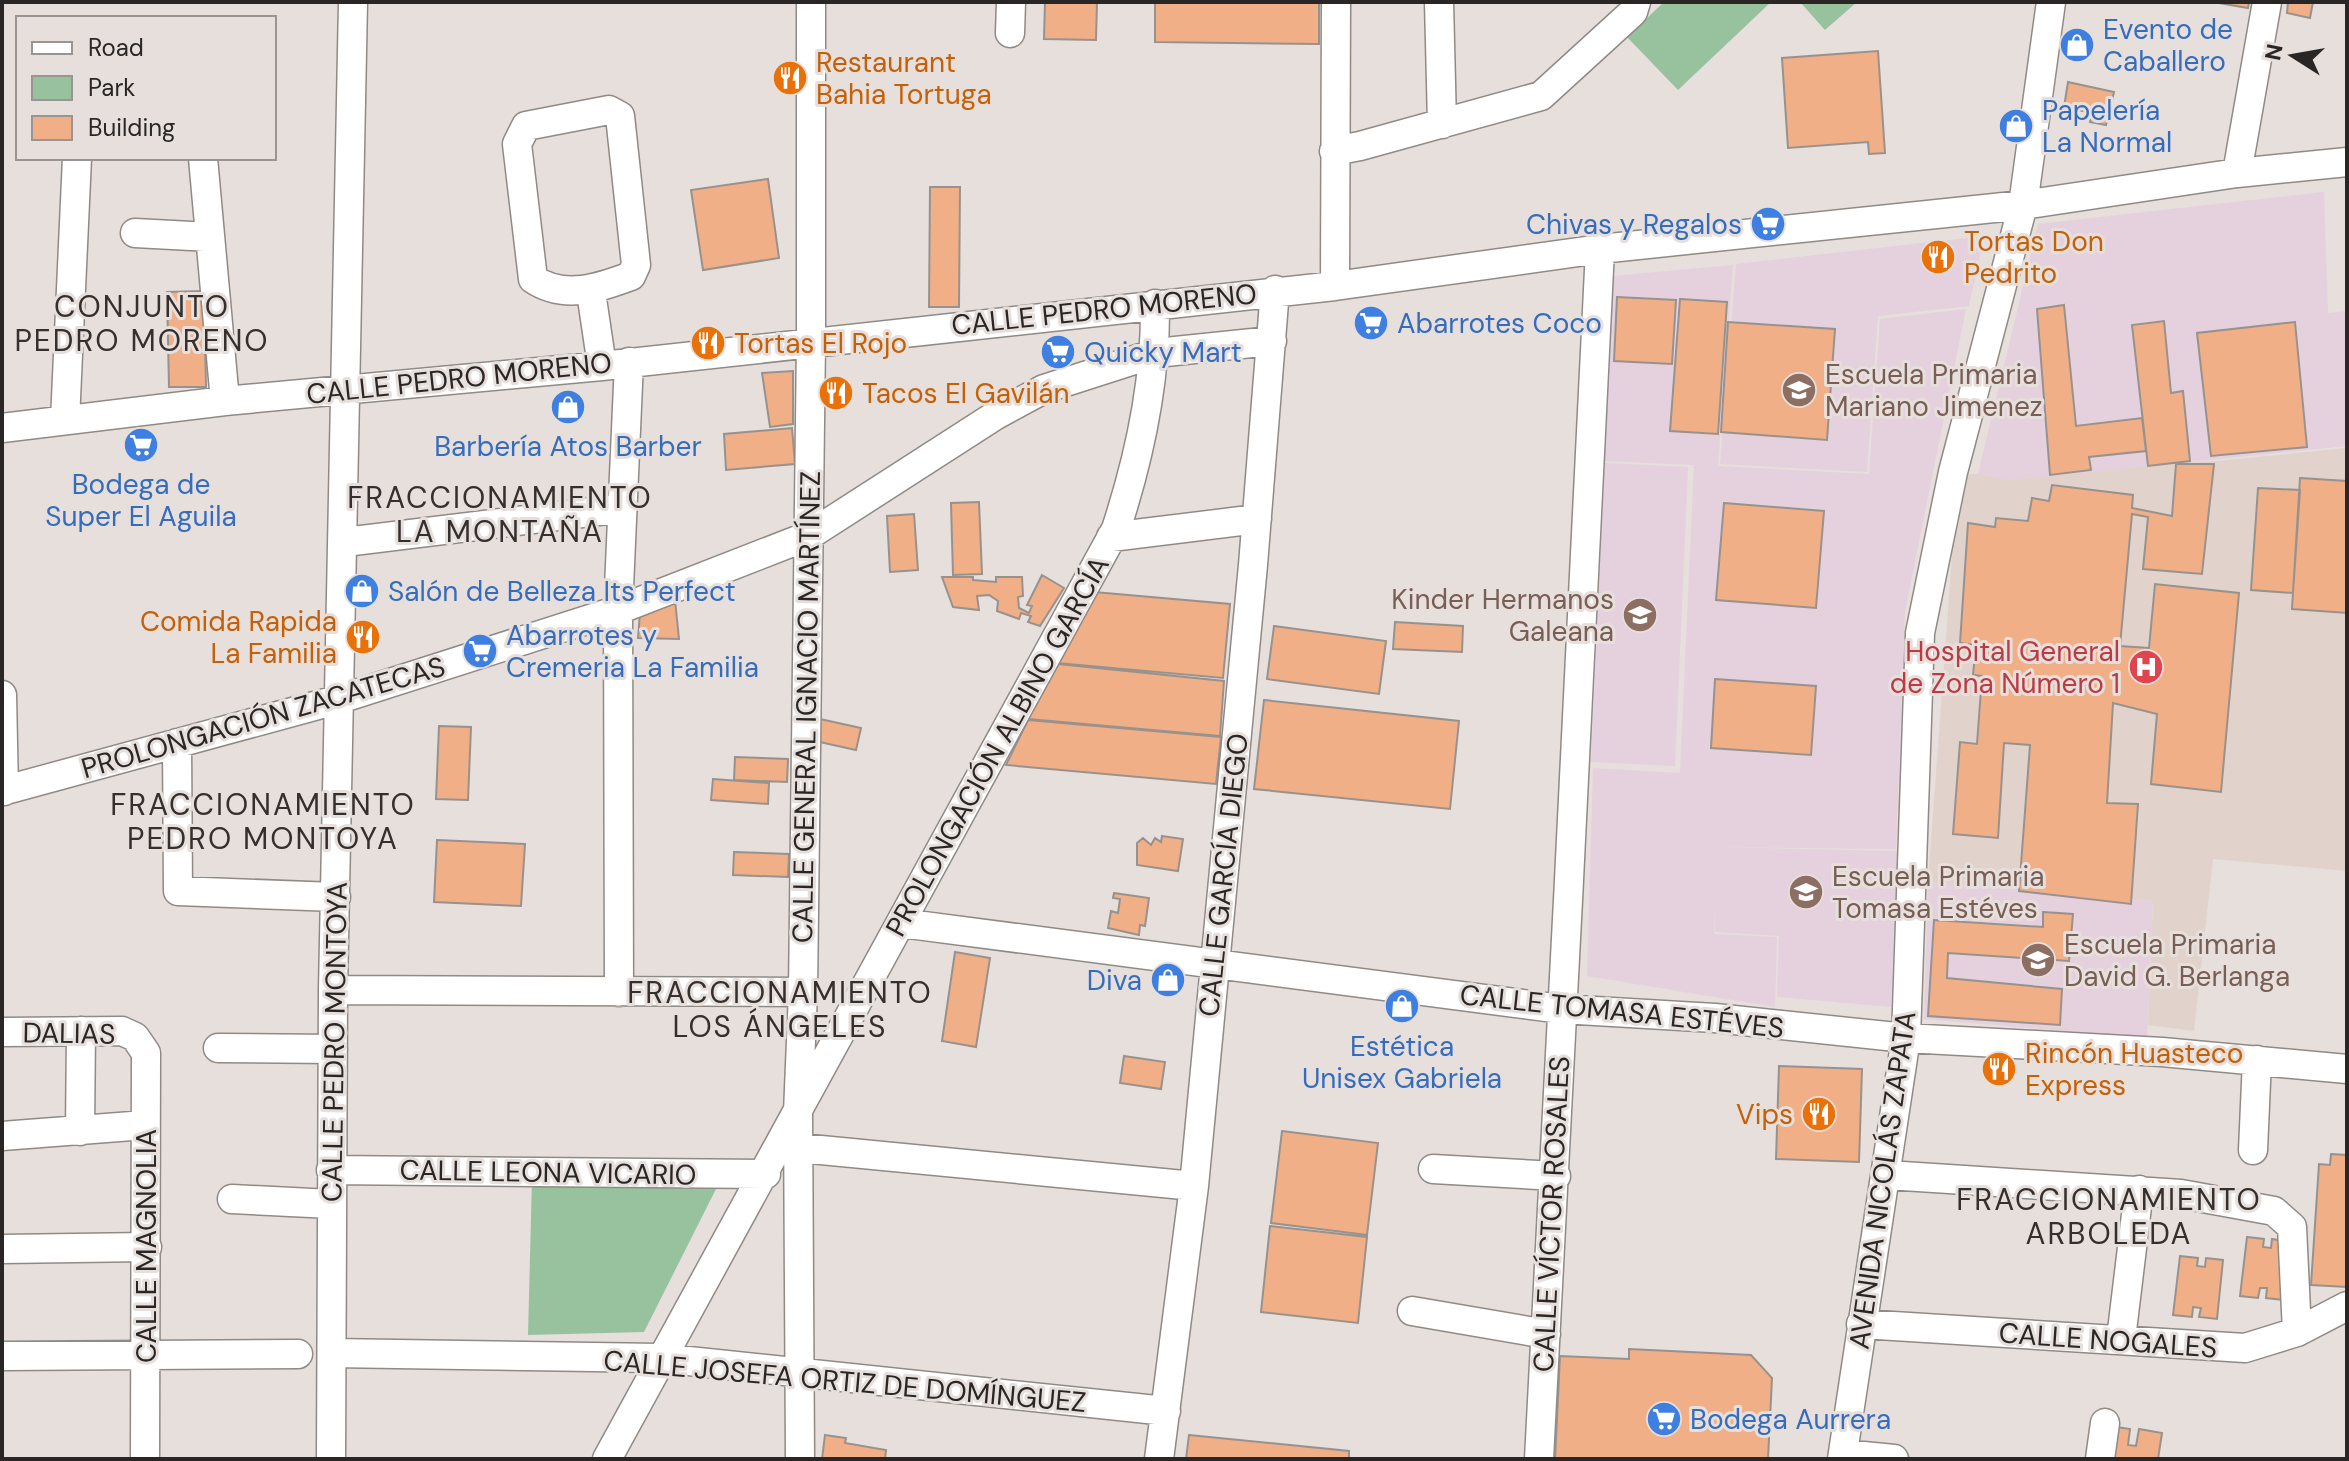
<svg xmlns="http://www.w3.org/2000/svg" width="2349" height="1461" font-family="'DM Sans',sans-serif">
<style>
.built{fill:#e1d3cb}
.education{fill:#e5d0de}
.green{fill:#98c19e}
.building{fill:#f1af87;stroke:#98928e;stroke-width:2}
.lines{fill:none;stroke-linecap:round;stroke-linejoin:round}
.minor-casing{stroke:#908a86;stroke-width:31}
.minor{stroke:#fff;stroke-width:28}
.labels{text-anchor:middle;stroke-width:6;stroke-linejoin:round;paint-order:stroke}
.shop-label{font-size:28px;fill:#366cbe;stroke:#e6dfdb;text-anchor:start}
.food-label{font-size:28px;fill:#c56008;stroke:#e6dfdb;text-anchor:start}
.street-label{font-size:28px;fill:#292625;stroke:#e6dfdb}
.education-label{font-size:28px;fill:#785e54;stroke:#e6dfdb;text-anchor:start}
.health-label{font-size:28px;fill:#be3a42;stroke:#e6dfdb;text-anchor:end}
.neighbourhood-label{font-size:30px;letter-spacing:2px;fill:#35302d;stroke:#e6dfdb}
</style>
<rect width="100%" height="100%" fill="#e6dfdb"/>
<!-- built -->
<path class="built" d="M2347,448V871L2213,859L2194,1031L2148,1025L2153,901L1928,882L1958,475L2217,461Z"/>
<!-- education -->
<path class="education" d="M2324,192L2328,313L2347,311V446L2011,480L1978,474L2038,224Z
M1984,236L1969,306L1878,316L1867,472L1720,464L1736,264Z
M1733,265L1718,466L1869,474L1880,319L1966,309L1905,611L1896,849L1715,847L1897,851L1891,1007L1777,997L1779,936L1715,932V910L1714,934L1777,937L1775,1007L1587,976L1593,768L1680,773L1694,465L1605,461L1612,276Z
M1605,463L1688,467L1675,766L1591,762Z
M1928,882L2153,901L2147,1038L1924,1019Z"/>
<!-- green -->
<path class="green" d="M1664,2H1771L1678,90L1627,37Z
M1800,2H1857L1825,30Z
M532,1179L720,1181L644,1332L528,1335Z"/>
<!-- building -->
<path class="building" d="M1045,2H1097L1096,40L1044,39Z
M1155,2H1319V44L1155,42Z
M2213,2H2249L2248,8Z
M2288,2H2313L2310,18L2287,13Z
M1878,51L1885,153L1869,154L1868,142L1788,148L1782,58Z
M2068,82L2114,92L2106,125L2090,122L2092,113L2064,107Z
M768,179L779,258L703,270L691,190Z
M930,187H960L959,307H929Z
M204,291L206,387H169L167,292Z
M1617,297L1676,300L1672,364L1614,361Z
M1680,299L1727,302L1718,434L1670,431Z
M2064,305L2076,426L2142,418L2146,451L2089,457L2091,470L2050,475L2037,309Z
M2164,321L2171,393L2183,391L2190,461L2148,466L2132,325Z
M1728,322L1835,329L1827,440L1721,432Z
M2295,322L2307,447L2211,456L2197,333Z
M793,371V424L770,427L762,373Z
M792,428L795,464L726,470L724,434Z
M2176,464H2214L2202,574L2143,569L2148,517L2132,514L2120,646L2149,648L2155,584L2239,593L2221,792L2151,784L2157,714L2113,703L2107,803L2138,804L2131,904L2019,891L2030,745L2004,743L1998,838L1953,834L1960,742L1977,744L1982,676L1973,675L1976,645L1960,643L1968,523L1995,527L1996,518L2028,521L2032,498L2049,501L2052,485L2133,495L2132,508L2172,516Z
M2300,478L2347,481V613L2292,609Z
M2258,488L2300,490L2293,593L2251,590Z
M979,502L982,574L953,575L951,503Z
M1724,503L1824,511L1816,608L1716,600Z
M914,514L918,570L890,572L887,516Z
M1042,575L1064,588L1040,626L1028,622L1031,616L1021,613L1019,619L997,611L998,601L989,595L977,596L979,610L953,607L942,577H973V580L996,582V577H1022L1023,596L1018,597L1019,608L1029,613L1032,606L1027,605Z
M1094,592L1230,604L1223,678L1057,663Z
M675,600L679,639L638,638L640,613Z
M1395,622L1463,626L1462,652L1393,649Z
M1274,626L1386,641L1379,694L1267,679Z
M1058,664L1224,681L1220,736L1028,719Z
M1715,679L1816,686L1811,755L1711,748Z
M1264,700L1459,721L1450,809L1254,789Z
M820,719L861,728L856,750L815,741Z
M1028,720L1221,737L1216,784L1006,765Z
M439,726L471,727L468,800L436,799Z
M735,757L788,759L787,782L734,780Z
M713,779L769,783L768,804L711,800Z
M1162,836L1183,839L1178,871L1137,865V843L1143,838L1151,845L1155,838L1161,842Z
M437,840L525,844L521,906L434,902Z
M734,852L789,854L788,877L733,875Z
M1114,893L1149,898L1145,926L1140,925L1139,935L1108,928L1111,911L1118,913L1120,899L1113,898Z
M2043,912L2073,914L2069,961L1948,953L1947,978L2062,989L2060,1025L1928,1016L1934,920L2043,927Z
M955,952L990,958L976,1047L942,1041Z
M1124,1056L1165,1062L1161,1089L1120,1083Z
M1779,1066L1862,1069L1859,1162L1776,1159Z
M1282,1131L1378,1143L1367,1235L1271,1223Z
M2331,1154L2347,1155V1287L2311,1285L2319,1164L2330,1165Z
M1270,1226L1367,1237L1358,1323L1261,1312Z
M2247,1237L2264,1239L2263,1247L2271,1248L2272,1239L2290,1242L2283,1300L2266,1298L2267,1288H2260L2258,1298L2240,1296Z
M2180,1256L2198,1258L2197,1266L2205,1267L2206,1258L2223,1260L2217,1319L2199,1317L2201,1308L2193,1307L2192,1317L2173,1315Z
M1629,1349L1751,1355L1772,1378L1768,1459H1555L1560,1356L1629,1359Z
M2117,1427L2130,1429L2128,1445L2136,1446L2139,1429L2162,1433L2158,1459H2112Z
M825,1435L846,1438L845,1443L886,1450L885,1459H822Z
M1189,1435L1349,1451V1459H1186Z"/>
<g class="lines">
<!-- minor casing -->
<g class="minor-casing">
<path id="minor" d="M1439,2L1442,124
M1010,33L1011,2
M609,110L620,116L636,265L631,276C599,288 564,300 533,279L517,144L526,126Z
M1334,151L1360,146L1541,96L1633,12L1636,2
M203,158L225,401
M2237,173L2267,2
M135,233L210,237
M1335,286L1336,2
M591,292L602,366
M65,420L77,158
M2,428L225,401L602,366L1335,286L1600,249L2023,205L2237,173L2347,162
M1111,537L1257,519
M345,542L623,508
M2,695L4,791
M177,743L178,891L336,897
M2,791L340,699L618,610L808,536L996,415L1044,389L1156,353L1272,341
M901,923L1561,1009L1715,1018L1906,1038L2162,1052L2347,1069
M333,990L803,992
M619,992L618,610L629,362
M2,1032L122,1031L135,1037L146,1053L145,1459
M218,1048L333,1049
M80,1131L81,1031
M2,1136L145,1125
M800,1148L1194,1186
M2253,1150L2257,1060
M1433,1169L1556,1176
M331,1170L766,1174
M1887,1175L2181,1194L2274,1211L2292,1227L2297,1332
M232,1199L331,1204
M2,1249L147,1247
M1412,1311L1546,1334
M1861,1324L2245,1348L2297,1332L2347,1306
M2121,1339L2139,1190
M332,1353L660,1358L1166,1411
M2,1356L298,1354
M1843,1454L1894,1459
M331,1459L333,990L353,2
M607,1459L1116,529C1140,456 1156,381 1155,304
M800,1459L798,1113L803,992L811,340V2
M1159,1459L1194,1186L1253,565L1275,290
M1539,1459C1562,1056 1579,652 1600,249
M1842,1459L1906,1038L1920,633L1953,472L2023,205L2051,2
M2100,1459L2105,1423"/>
</g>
<!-- minor -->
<use href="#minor" class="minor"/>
</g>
<!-- icons -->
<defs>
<g id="shop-disc" transform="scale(1.8)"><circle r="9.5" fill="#3f7fe0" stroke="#e6dfdb"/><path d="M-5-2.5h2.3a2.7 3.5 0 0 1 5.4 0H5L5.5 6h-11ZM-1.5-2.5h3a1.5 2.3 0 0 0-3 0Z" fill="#fff"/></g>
<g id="restaurant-disc" transform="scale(1.8)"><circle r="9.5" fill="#e8710a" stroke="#e6dfdb"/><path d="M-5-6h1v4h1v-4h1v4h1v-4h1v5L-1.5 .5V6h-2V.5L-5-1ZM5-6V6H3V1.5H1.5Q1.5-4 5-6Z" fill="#fff"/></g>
<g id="supermarket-disc" transform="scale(1.8)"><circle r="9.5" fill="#3f7fe0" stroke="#e6dfdb"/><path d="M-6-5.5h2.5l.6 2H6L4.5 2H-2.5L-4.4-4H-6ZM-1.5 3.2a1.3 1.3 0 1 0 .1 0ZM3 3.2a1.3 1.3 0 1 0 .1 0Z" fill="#fff"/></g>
<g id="school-disc" transform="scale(1.8)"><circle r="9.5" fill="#8d6e63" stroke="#e6dfdb"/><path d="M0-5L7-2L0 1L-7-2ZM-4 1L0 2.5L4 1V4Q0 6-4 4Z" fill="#fff"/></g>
<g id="hospital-disc" transform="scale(1.8)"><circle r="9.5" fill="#e0444e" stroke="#e6dfdb"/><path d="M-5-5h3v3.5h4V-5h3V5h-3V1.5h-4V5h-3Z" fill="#fff"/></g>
</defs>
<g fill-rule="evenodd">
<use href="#shop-disc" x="2077" y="45"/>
<use href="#restaurant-disc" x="790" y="78"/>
<use href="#shop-disc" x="2016" y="126"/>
<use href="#supermarket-disc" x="1768" y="224"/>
<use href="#restaurant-disc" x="1938" y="257"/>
<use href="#supermarket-disc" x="1371" y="323"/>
<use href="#restaurant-disc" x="708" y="343"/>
<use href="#supermarket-disc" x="1058" y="352"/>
<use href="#school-disc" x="1799" y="390"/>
<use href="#restaurant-disc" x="836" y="393"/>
<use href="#shop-disc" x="568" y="407"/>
<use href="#supermarket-disc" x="141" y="445"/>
<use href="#shop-disc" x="362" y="591"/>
<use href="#school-disc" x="1640" y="615"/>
<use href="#restaurant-disc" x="363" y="637"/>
<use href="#supermarket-disc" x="480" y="651"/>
<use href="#hospital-disc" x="2146" y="667"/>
<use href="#school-disc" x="1806" y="892"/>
<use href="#school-disc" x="2038" y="960"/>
<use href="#shop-disc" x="1168" y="980"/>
<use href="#shop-disc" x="1402" y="1006"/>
<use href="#restaurant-disc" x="1999" y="1069"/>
<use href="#restaurant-disc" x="1819" y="1114"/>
<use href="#supermarket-disc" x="1664" y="1419"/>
</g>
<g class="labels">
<!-- shop labels -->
<g class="shop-label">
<text x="2103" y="39">Evento de<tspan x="2103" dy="32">Caballero</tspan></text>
<text x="2042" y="120">Papelería<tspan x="2042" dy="32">La Normal</tspan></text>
<text x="1742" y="234" text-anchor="end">Chivas y Regalos</text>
<text x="1397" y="333">Abarrotes Coco</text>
<text x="1084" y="362">Quicky Mart</text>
<text x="568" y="456" text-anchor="middle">Barbería Atos Barber</text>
<text x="141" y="494" text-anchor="middle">Bodega de<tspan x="141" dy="32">Super El Aguila</tspan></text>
<text x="388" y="601">Salón de Belleza Its Perfect</text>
<text x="506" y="645">Abarrotes y<tspan x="506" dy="32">Cremeria La Familia</tspan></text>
<text x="1142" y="990" text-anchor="end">Diva</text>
<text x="1402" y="1056" text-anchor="middle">Estética<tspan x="1402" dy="32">Unisex Gabriela</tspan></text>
<text x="1690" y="1429">Bodega Aurrera</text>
</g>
<!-- food labels -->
<g class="food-label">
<text x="816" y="72">Restaurant<tspan x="816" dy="32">Bahia Tortuga</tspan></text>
<text x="1964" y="251">Tortas Don<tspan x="1964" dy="32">Pedrito</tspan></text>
<text x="734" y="353">Tortas El Rojo</text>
<text x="862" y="403">Tacos El Gavilán</text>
<text x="337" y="631" text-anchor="end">Comida Rapida<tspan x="337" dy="32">La Familia</tspan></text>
<text x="2025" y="1063">Rincón Huasteco<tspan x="2025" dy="32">Express</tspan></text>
<text x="1793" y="1124" text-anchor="end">Vips</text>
</g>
<!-- street labels -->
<g class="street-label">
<text transform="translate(1104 309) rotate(-6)" y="10">CALLE PEDRO MORENO</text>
<text transform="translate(459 378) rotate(-6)" y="10">CALLE PEDRO MORENO</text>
<text transform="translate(806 707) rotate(-89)" y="10">CALLE GENERAL IGNACIO MARTÍNEZ</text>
<text transform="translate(263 717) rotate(-16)" y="10">PROLONGACIÓN ZACATECAS</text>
<text transform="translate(997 746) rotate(-61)" y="10">PROLONGACIÓN ALBINO GARCÍA</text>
<text transform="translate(1223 875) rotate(-84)" y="10">CALLE GARCÍA DIEGO</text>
<text transform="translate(1622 1011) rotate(6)" y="10">CALLE TOMASA ESTÉVES</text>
<text transform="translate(69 1033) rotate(1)" y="10">DALIAS</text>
<text transform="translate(334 1042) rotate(-89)" y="10">CALLE PEDRO MONTOYA</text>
<text transform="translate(548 1172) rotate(1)" y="10">CALLE LEONA VICARIO</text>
<text transform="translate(1882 1180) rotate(-82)" y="10">AVENIDA NICOLÁS ZAPATA</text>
<text transform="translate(1551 1214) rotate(-87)" y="10">CALLE VÍCTOR ROSALES</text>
<text transform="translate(146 1246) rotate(-90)" y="10">CALLE MAGNOLIA</text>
<text transform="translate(2108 1340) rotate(4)" y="10">CALLE NOGALES</text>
<text transform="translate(845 1381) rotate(5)" y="10">CALLE JOSEFA ORTIZ DE DOMÍNGUEZ</text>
</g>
<!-- education labels -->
<g class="education-label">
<text x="1825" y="384">Escuela Primaria<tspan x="1825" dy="32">Mariano Jimenez</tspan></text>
<text x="1614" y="609" text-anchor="end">Kinder Hermanos<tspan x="1614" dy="32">Galeana</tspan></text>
<text x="1832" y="886">Escuela Primaria<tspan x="1832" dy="32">Tomasa Estéves</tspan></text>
<text x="2064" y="954">Escuela Primaria<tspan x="2064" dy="32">David G. Berlanga</tspan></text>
</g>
<!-- health labels -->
<g class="health-label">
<text x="2120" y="661">Hospital General<tspan x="2120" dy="32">de Zona Número 1</tspan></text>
</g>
<!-- neighbourhood labels -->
<g class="neighbourhood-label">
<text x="142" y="317">CONJUNTO<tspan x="142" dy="34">PEDRO MORENO</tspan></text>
<text x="500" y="508">FRACCIONAMIENTO<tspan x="500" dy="34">LA MONTAÑA</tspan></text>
<text x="263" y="815">FRACCIONAMIENTO<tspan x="263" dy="34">PEDRO MONTOYA</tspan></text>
<text x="780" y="1003">FRACCIONAMIENTO<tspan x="780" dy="34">LOS ÁNGELES</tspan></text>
<text x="2109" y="1210">FRACCIONAMIENTO<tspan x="2109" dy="34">ARBOLEDA</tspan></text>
</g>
</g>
<!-- border -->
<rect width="2349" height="1461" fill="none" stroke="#292625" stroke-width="8"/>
<!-- legend -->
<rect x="16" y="16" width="260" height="144" fill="#e6dfdb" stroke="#9a9592" stroke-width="2"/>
<rect x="32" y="42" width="40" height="12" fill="#ffffff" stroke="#9a9592" stroke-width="2"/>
<text x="88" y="56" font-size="24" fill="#292625">Road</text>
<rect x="32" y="76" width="40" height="24" fill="#98c19e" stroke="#9a9592" stroke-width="2"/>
<text x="88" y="96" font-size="24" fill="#292625">Park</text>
<rect x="32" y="116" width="40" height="24" fill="#f1af87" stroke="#9a9592" stroke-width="2"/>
<text x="88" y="136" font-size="24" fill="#292625">Building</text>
<!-- north arrow -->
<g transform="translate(2293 56) rotate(281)" stroke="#e6dfdb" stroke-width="6" paint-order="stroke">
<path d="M0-6L14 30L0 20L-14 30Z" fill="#292625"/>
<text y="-12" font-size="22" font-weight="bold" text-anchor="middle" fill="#292625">N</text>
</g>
</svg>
